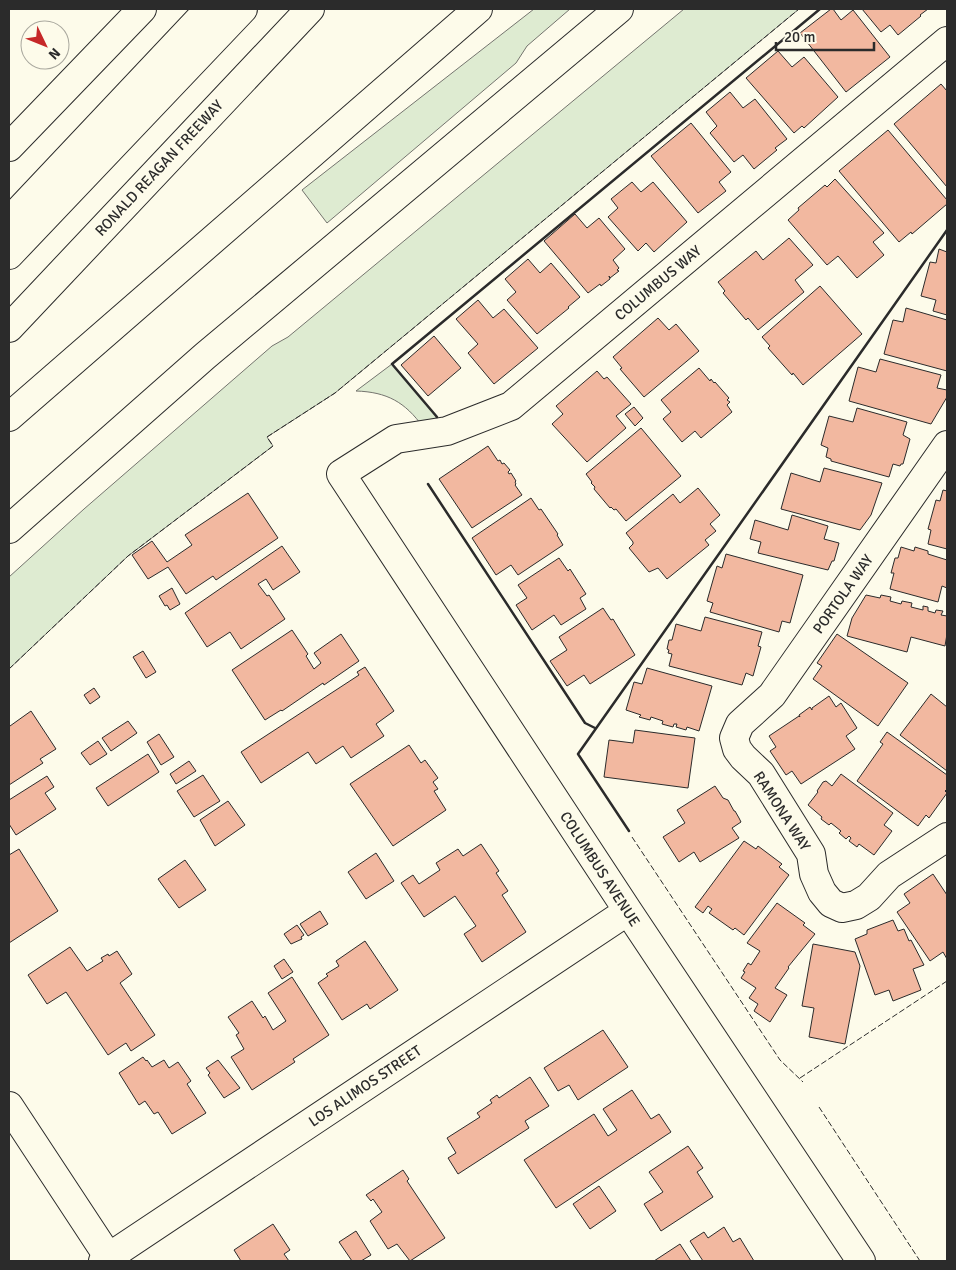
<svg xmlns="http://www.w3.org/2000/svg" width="956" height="1270" font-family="Signika,sans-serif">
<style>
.green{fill:#deebd1;stroke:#74746e}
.building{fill:#f2b8a0;stroke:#2b2b2b}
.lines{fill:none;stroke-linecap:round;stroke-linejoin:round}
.minor-casing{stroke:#2b2b2b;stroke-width:30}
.highway-casing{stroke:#2b2b2b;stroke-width:30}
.minor{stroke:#fdfbea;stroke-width:28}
.highway{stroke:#fdfbea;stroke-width:28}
.fence{stroke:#2b2b2b;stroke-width:1;stroke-dasharray:6 2.5;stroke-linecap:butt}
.wall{stroke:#2b2b2b;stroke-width:2.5}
.labels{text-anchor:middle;stroke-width:4;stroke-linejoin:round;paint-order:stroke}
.street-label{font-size:15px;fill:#2b2b2b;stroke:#fdfbea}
</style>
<rect width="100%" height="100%" fill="#fdfbea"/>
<!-- green -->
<path class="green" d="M534,9H570L527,46L516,63L327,223L302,190Z
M684,9H799L335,393L267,437L273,446L128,556L9,669V577L84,509L272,346L288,337Z
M392,364L437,417L423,427C405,402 387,392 356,391Z"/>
<!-- building -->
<path class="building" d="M831,9H833L841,20L853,10L890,57L846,92L800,33Z
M862,9H928L920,15L921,16L898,35L890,25L881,32Z
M778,51L792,67L804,57L838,97L804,128L802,126L794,133L746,78Z
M941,84L947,91V187L894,124Z
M730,92L743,108L755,99L787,139L775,148L777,150L754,169L743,155L734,162L710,133L717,126L706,112Z
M691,123L731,172L719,182L726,191L698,213L651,156Z
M888,130L947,200V204L912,234L911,232L899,242L839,171Z
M835,179L884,233L873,242L884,255L857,278L838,256L827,265L788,220L799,210L798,208L825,185L827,187Z
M632,182L641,192L653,182L687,222L654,252L646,243L638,251L608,217L618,208L611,199Z
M575,214L587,228L599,218L625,249L613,260L619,268L617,270L619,271L610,278L609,276L610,279L601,286L600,284L588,293L544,241Z
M789,238L813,265L795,280L804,292L758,330L748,318L746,320L723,293L725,291L718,282L756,251L763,260Z
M939,249L947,252V315L933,311L936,300L921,296L930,262L936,263Z
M528,259L540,273L551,263L580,297L568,307L569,308L537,334L507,300L516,292L505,279Z
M820,286L862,334L803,385L793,373L792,375L768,348L770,346L762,337Z
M478,300L493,318L504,309L538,348L494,384L468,353L478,344L456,319Z
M906,308L947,320V371L884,354L893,320L903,322Z
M658,318L669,330L676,324L699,351L644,397L620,369L622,368L613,357Z
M434,336L461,368L428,396L401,365Z
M880,359L941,375L937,388L947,390V397L931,424L849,401L858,367L876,372Z
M699,368L710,381L711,379L714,383L715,382L729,398L727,400L730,402L727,405L732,412L701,438L695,431L682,442L663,419L671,412L661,400Z
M597,371L604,379L607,377L631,404L616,416L626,428L587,462L552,424L563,414L556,406Z
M634,407L643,418L635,426L625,414Z
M857,408L907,422L903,435L910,439L903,464H901L900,466L893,464L889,477L831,461V459L826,457L828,448L821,445L829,416L853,422Z
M641,428L681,476L626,521L616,509L614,510L611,507L610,508L594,489L595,487L591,483L592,482L586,474Z
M488,446L498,461L500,460L502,464L504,463L510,470L508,472L509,474L511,473L516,481L515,482L516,484L515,485L522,495L472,528L439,479Z
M824,468L882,483L871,515L860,530L781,509L791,473L820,482Z
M698,488L720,515L710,524L716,531L705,540L709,545L667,579L658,568L649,572L629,548L633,544V542L626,533L673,494L680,503Z
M943,490L947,491V549L928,544L931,530L928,529L936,500L940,501Z
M248,493L278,538L216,580L213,576L186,594L168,567L148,579L132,555L152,541L167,562L192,545L185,535Z
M531,498L539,510L541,509L558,534L557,535L563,545L518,575L511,565L496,575L472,538Z
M792,515L828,526L824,539L839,543L834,561H832L828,570L758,553L761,542L750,539L755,520L788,530Z
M282,546L300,572L273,590L266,579L258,584L267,596L269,595L285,619L241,649L230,632L207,647L185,613Z
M901,547L914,551L915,547L928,551V554L947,560V588L942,586L938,602L890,589L894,573H891L895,558H898Z
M726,554L803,575L790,623L782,621L779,632L710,612L713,603L707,601L717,566L722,568Z
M559,558L568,571L570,569L586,594L580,598L586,609L561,625L554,615L532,630L516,605L527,598L518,585Z
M172,588L180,604L170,610L167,605L165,606L159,596Z
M866,595L880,598L881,595L891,597L890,601L901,604L902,601L912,603L911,607L923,610V606L928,607V611L935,613L936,610L943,611L941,615L947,616V634L945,646L911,637L907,652L847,636L852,618Z
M603,608L611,620L613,619L635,655L590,684L584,675L567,686L550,661L567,650L559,637Z
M705,617L762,632L758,646L761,647L753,676L746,673L742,685L669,666L672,654L668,653L669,650L667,649L669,640H672L676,624L701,631Z
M292,630L308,654L306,656L314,669L321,663L314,653L341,634L359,661L324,685L323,683L282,711L281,710L265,720L232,670Z
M837,634L908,683L878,726L813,679L822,666L817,663Z
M143,651L156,672L146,678L133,657Z
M365,667L394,711L376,724L384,736L351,758L343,746L316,764L308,752L261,783L241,752L359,675L357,672Z
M647,668L712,686L699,731L687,727L686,730L676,727L677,724H674L673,727L662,724L663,721L651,717L650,720L639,717L641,715L626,710L634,682L642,684Z
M94,688L100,697L90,704L84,695Z
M931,694L947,707V771L900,735Z
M829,696L836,707L841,703L857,728L846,736L855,749L801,784L792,771L786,775L770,751L776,747L769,736L799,716L800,717L799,715L810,707L812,710V708Z
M31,711L56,749L40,759L43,763L9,785V725L10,726Z
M128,721L137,733L111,751L102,738Z
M635,730L695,738L688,788L604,777L609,740L633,743Z
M887,732L947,775V789L945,791L947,793L929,818L926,815L918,826L857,781L883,744L880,742Z
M159,734L174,757L161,765L147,742Z
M98,741L107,754L90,765L81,753Z
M409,745L421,763L425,760L438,778L433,782L438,789L434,791L446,810L393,846L350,784Z
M148,754L159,772L108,806L96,788Z
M189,761L196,771L176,784L170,774Z
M841,774L893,813L884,825L892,831L874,855L859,844L857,847L849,841L851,838L849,836L846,839L839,833L841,831L831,823L829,825L821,819L822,817L808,805L818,792L817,791L823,782L826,781L832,786Z
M203,775L220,801L194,817L177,791Z
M47,776L54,787L45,793L56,809L16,835L9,824V800Z
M715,786L723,798L728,800L734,811H735L739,818L741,822L732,828L739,838L700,862L694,852L679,862L663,837L685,823L677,810Z
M228,801L245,825L215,846L200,820Z
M744,841L756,849L758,846L782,864L779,867L789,875L744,935L735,928L733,930L709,913L712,909L708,906L703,913L695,907Z
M481,844L499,871L496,873L508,891L502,895L526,932L482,962L464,934L476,926L455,896L424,917L401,883L413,875L419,884L440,870L436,863L458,849L463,856Z
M19,849L58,911L9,943V855Z
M376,853L394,881L366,899L348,872Z
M185,860L206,890L179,908L158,879Z
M933,874L947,895V959L943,952L930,961L897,912L910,903L904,894Z
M777,903L805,923L803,925L815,934L788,967L789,968L775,988L787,995L770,1022L754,1011L758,1004L749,998L756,988L741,978L745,972L743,971L748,963L751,965L760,951L747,943Z
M320,911L328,924L308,936L300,924Z
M893,920L898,931L904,929L909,941L911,940L924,965L913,969L921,990L893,1001L889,990L875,995L855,939L867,934V930Z
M297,925L304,935L301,937L302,939L291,944L284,934Z
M365,941L398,990L370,1009L367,1004L342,1020L318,983L328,976L326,974L339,966L336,961Z
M813,944L855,952L860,966L845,1044L809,1037L814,1008L802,1006Z
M70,947L87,971L103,961L101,958L108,954L109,956L117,951L132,974L120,983L155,1035L131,1051L126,1043L108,1055L66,992L47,1004L28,975Z
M284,959L293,972L282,979L274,966Z
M292,977L329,1035L293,1059L295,1062L252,1090L231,1057L244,1049L236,1035L239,1033L228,1017L252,1001L263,1018L265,1016L273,1030L286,1021L268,993Z
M603,1030L628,1067L578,1100L569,1085L558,1091L544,1068Z
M143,1057L146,1061L147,1060L152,1067L164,1060L169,1068L178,1062L191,1081L187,1084L206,1113L172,1134L158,1112L154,1114L145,1101L139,1105L119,1073Z
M218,1060L240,1088L224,1098L208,1075L210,1073L206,1068Z
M530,1077L549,1106L525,1121L529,1128L458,1174L448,1158L456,1153L447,1138L480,1117L477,1113L492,1103L490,1100L497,1095L499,1098Z
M632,1090L651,1119L659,1114L671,1132L556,1208L524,1160L594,1114L608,1136L617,1130L603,1109Z
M688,1146L703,1168L697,1172L713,1197L661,1231L644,1204L663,1192L649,1172Z
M403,1170L409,1179L407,1181L445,1238L410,1261L397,1244L388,1249L370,1221L382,1212L373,1199L371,1201L366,1195Z
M599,1186L616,1211L590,1229L573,1204Z
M273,1224L290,1250L284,1254L289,1261H241L234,1250Z
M724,1227L733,1242L740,1238L754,1261H703L690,1241L704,1232L708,1238Z
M356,1231L371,1255L361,1261H352L339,1242Z
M680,1244L691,1261H654Z"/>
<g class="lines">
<!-- minor casing -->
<g class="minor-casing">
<path id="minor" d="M947,445L772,695L740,724L734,738L737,749L743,757L761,774L811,854L814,874L822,892L831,903L842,908L856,905L869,897L889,875L947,837
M9,1106L111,1261
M103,1261L628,911
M861,1261L628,911L341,474L396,439L447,431L511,406L947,41"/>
</g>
<!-- highway casing -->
<g class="highway-casing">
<path id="highway" d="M9,147L142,9
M9,221L209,9
M9,255L243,9
M9,328L310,9
M9,417L478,9
M9,529L205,356L619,9"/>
</g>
<!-- minor -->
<use href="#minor" class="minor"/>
<!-- highway -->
<use href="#highway" class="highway"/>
<!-- fence -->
<path class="fence" d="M9,669L128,556L273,446L267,437L335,393L799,9
M632,837L780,1060L803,1082
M800,1078L947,981
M819,1107L920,1261"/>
<!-- wall -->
<path class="wall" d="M437,417L392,364L820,9
M428,484L585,723L595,728
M629,831L578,754L947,230"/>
</g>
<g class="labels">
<!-- street labels -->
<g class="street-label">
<text transform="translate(159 168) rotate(-47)" y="5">RONALD REAGAN FREEWAY</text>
<text transform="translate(658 283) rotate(-40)" y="5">COLUMBUS WAY</text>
<text transform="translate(843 594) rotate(-55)" y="5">PORTOLA WAY</text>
<text transform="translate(782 811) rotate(57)" y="5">RAMONA WAY</text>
<text transform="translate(600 869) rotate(57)" y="5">COLUMBUS AVENUE</text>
<text transform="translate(365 1086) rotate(-34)" y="5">LOS ALIMOS STREET</text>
</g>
</g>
<!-- border -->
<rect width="956" height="1270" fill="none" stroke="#2b2b2b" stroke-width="20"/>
<!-- north arrow -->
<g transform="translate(45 45) rotate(133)"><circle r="24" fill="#fdfbea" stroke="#a9a89e"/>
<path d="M0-4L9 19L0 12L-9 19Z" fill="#c62828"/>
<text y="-8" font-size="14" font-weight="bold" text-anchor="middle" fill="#2b2b2b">N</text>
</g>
<!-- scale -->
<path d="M776 42v8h98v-8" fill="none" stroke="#2b2b2b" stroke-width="2.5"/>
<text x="784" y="42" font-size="15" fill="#2b2b2b" stroke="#fdfbea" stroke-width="4" paint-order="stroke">20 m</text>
</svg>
